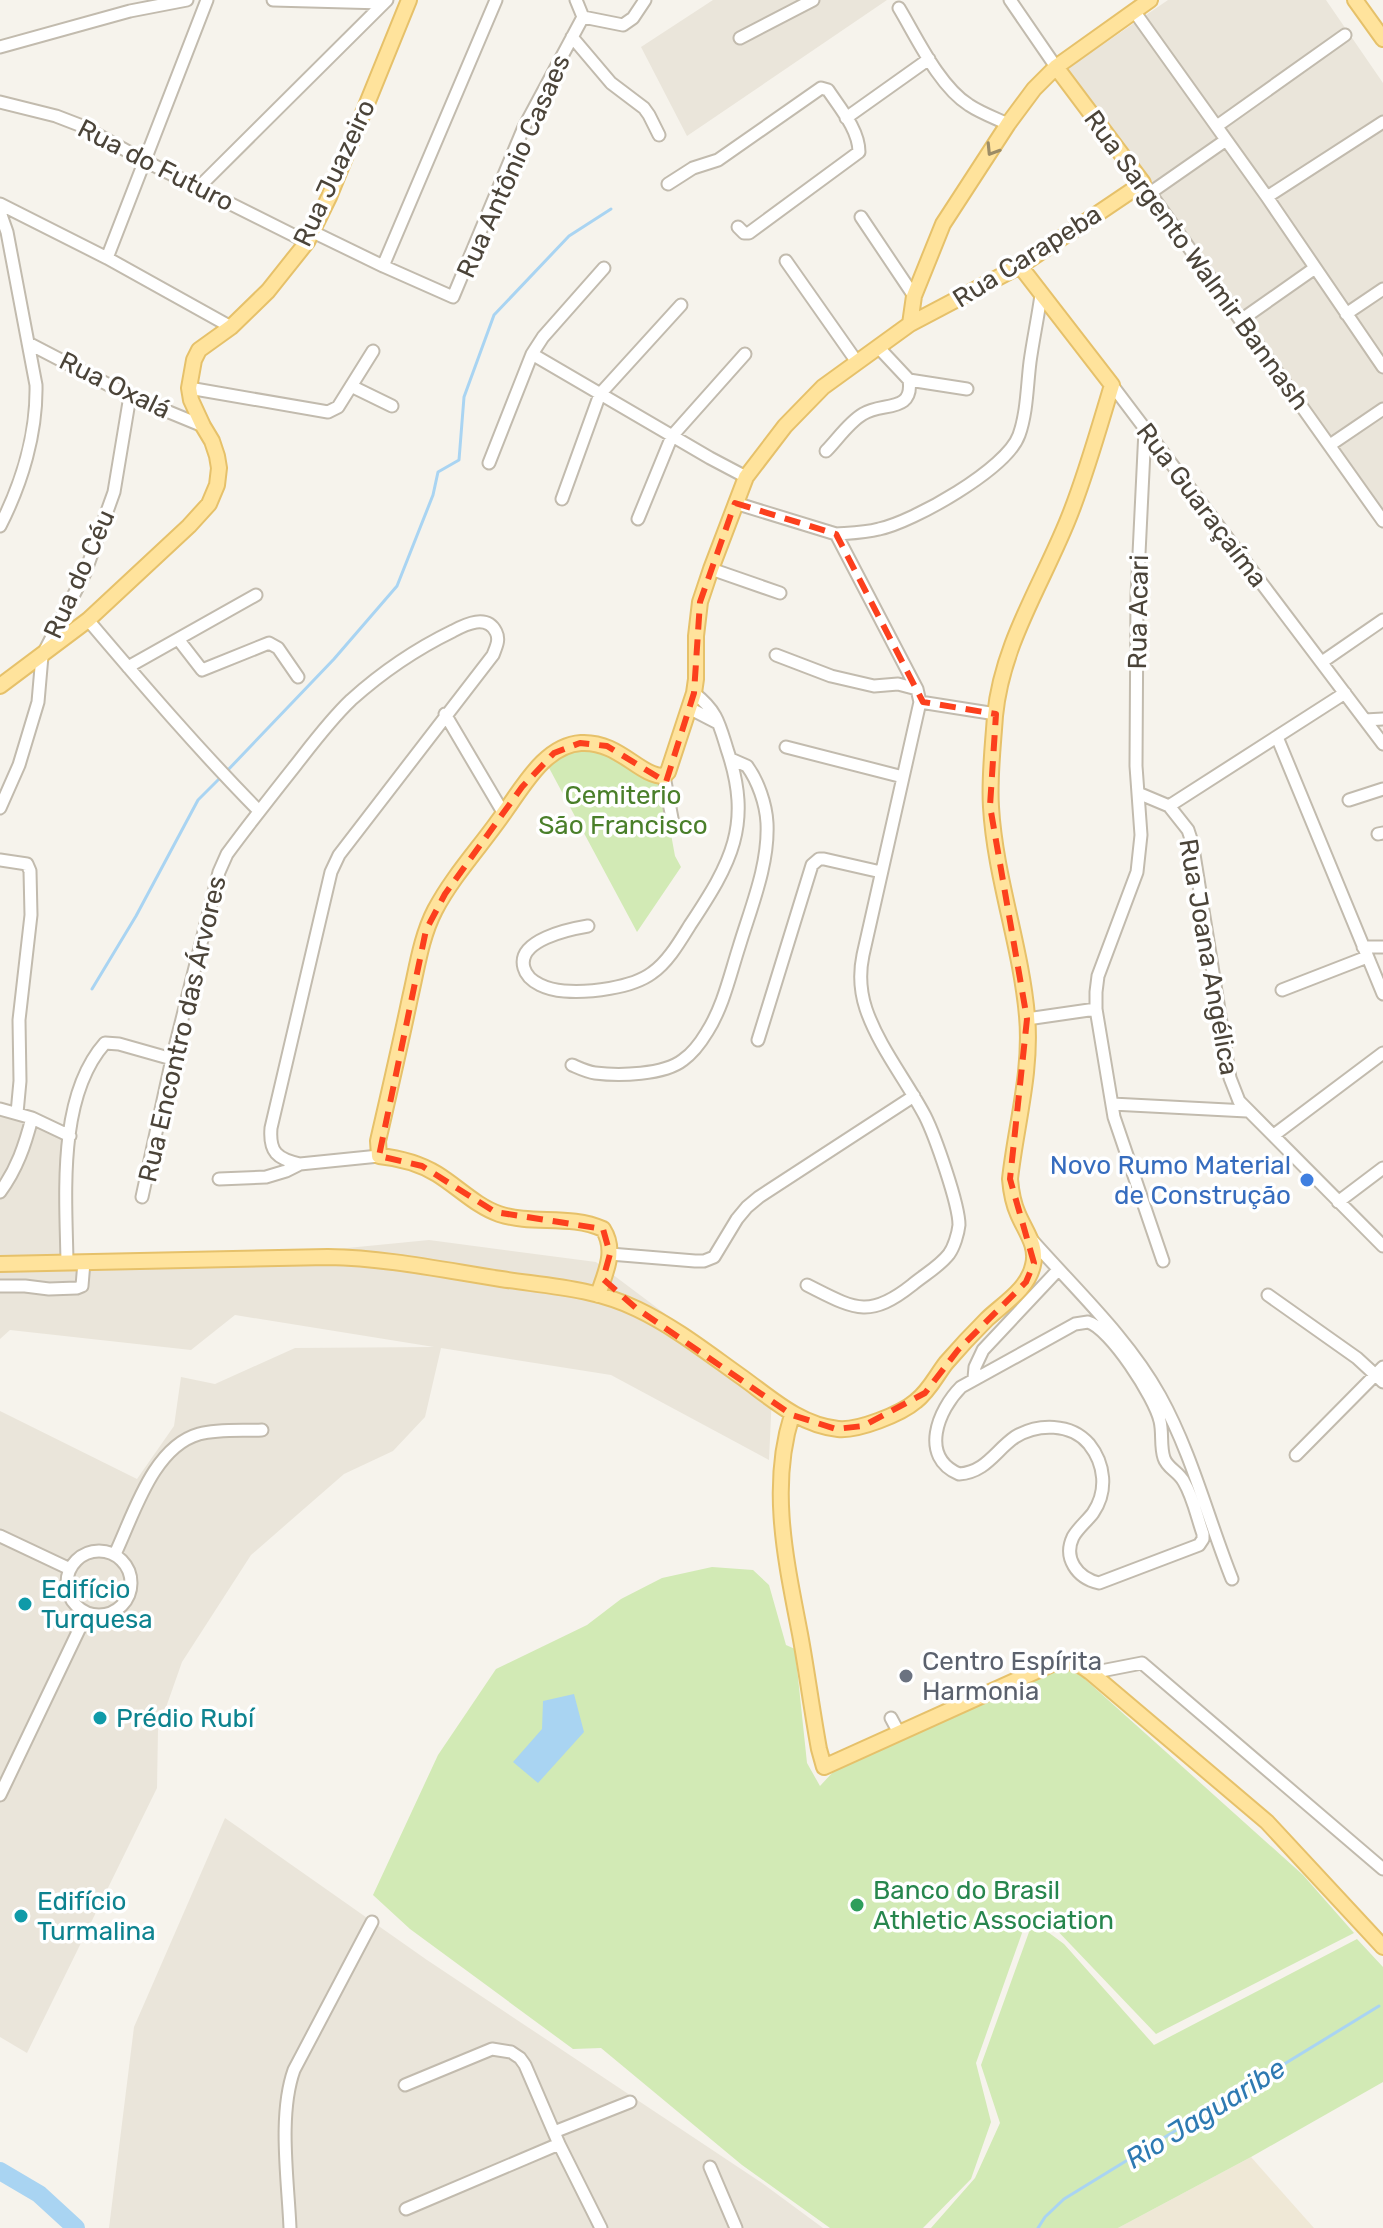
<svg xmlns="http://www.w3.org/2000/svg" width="1383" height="2228" font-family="Rubik,sans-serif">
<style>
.residential{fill:#eae5da}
.education{fill:#efe8d6}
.green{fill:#d2eab5}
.water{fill:#a9d4f2}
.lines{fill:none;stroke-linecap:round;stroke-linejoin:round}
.stream{stroke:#a9d4f2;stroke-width:3}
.river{stroke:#a9d4f2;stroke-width:18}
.minor-casing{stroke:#c2bbae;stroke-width:15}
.major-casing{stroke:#e6c16a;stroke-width:18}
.minor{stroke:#fff;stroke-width:11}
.major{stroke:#ffe39c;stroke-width:14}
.oneway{stroke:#9c8c66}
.marked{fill:none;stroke:#fc3f1d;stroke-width:6;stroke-dasharray:16 10;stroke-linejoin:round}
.shop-dot{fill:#3f7fe0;stroke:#fff;stroke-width:3}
.culture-dot{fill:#0f9aa8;stroke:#fff;stroke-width:3}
.worship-dot{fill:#6b7280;stroke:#fff;stroke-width:3}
.leisure-dot{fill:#2e9e5b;stroke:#fff;stroke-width:3}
.labels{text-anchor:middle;stroke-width:7;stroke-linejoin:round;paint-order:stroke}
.street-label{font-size:26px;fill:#4b4439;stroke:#fff}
.park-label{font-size:26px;fill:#4a7f2a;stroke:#fff}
.shop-label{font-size:26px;fill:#366cbe;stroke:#fff;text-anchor:end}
.culture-label{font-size:26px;fill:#0d838f;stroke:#fff;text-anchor:start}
.worship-label{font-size:26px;fill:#5b616d;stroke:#fff;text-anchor:start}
.leisure-label{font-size:26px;fill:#27864d;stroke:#fff;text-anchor:start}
.water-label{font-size:28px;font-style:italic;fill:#2e7ab2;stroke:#fff}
</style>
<rect width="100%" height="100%" fill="#f6f3ec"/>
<!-- residential -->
<path class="residential" d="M713,0H887L687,136L641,47Z
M1168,0H1326L1383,83V508L1067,69Z
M0,1108L64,1138L61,1256L286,1254L429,1240L596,1262L772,1394L769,1460L611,1375L441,1348L425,1417L393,1451L344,1474L251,1555L182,1662L158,1730L157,1788L27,2053L0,2037V1411L137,1479L174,1426L181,1377L215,1384L295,1348L434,1347L235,1315L191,1350L10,1330L0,1339Z
M225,1818L427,1960L762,2183L823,2228H109L134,2027Z"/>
<!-- education -->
<path class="education" d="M1251,2157L1314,2228H1118Z"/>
<!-- green -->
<path class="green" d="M593,747L630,761L662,785L675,856L681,867L637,932L548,766L574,748Z
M712,1567L753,1570L769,1585L786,1645L795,1649L807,1763L820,1786L833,1772L1061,1668L1077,1672L1303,1875L1354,1933L1156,2034L1051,1924L1028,1916L976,2063L991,2122L971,2179L923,2228H830L742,2165L601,2048L573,2049L410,1929L373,1895L438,1755L496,1669L587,1625L621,1599L662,1578Z
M1033,1921L1064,1944L1154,2045L1357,1939L1383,1967V2082L1251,2157L1118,2228H931L975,2178L1000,2123L981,2065Z"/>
<!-- water -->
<path class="water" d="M574,1694L584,1732L538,1783L513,1762L542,1729L543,1701Z"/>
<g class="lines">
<!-- stream -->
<path class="stream" d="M226,772L334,659L397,586L433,495L438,472L459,460L464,397L494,315L569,236L611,209
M92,989L136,916L198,800L219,779
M1038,2228L1045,2217L1064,2199L1379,2006"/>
<!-- river -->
<path class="river" d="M0,2171L39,2194L76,2228"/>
<!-- minor casing -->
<g class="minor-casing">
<path id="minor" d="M273,0L383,3
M576,0L583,17
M1010,0L1056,67
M899,8C917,38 939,86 969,105C981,113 995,118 1008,124
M1134,11L1267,197L1383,367
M572,37L611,83L644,108L649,115L659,135
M740,38L813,0
M0,47L130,11L187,0
M0,102L56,116L82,126L145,161L307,242
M846,118L929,59
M1217,126L1345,35
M1143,183L1383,521
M668,184L693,168L718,160L821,88L828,90C840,108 859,130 859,152L749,233H744L738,227
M198,188L387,0
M1150,193L1226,140
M1267,197L1383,122
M0,204L107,258L231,327
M0,212L7,232L36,385C37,433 22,483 0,526
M861,217L914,296
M313,232L383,266L453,297L524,127L583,17L623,25L633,18L645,0
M107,258L207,0
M786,261L857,362
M383,266L496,0
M1346,314L1383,289
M1241,320L1315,268
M28,343L130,396L203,426
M879,348L909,380L967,389
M532,354L710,458L746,477
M1112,385L1383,744
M351,386L392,406
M189,388L328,412L338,407L373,351
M1145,430L1137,595L1136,766L1141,835L1137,872L1098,976L1096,992V1009L1114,1117L1163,1261
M1330,445L1383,409
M826,451C837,440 849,422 863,414C882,402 914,413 909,380
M489,463L532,354L543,337L604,268
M562,499L600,394L681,305
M735,503L836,534L917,689L920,702L863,955C859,974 860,991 866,1009C879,1047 906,1080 925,1116C935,1136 959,1204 959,1225C958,1234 954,1247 949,1254C940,1266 924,1275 912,1285C868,1320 853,1308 807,1285
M638,519L672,436L745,354
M836,534C850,533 864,533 879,529C913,522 1007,469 1019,435C1027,413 1027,386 1030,362C1033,340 1038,317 1041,295
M711,569L780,593
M88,620C144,686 199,750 259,811
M178,639L202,670L269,643L278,648L298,677
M776,655L831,676L874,686L898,684L917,689
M1322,662L1383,620
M128,667L256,595
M920,702L996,714
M689,708L718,723
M445,714L504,814
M1365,720L1383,719
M1277,737L1383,994
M786,747L903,777
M664,776L674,829
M1138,793L1169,806L1345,693
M1349,800L1383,789
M1169,806L1188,830L1192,842L1230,1078L1239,1101L1383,1246
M0,808L19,765L38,702L42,656L85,573L114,492L130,396
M1378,834L1383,833
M0,860L27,864L30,871L31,915L19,1020L20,1081L17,1113
M588,926C570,929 516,940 524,968C528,983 549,990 564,991C589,993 632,988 652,973C668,962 680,941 690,925C731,863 753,825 727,749C719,723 717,711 694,693
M1363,947H1383
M1282,990L1367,957
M1027,1019L1096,1009
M758,1040L812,865L819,859H824L881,872
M572,1065C579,1068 587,1072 595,1073C619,1076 664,1075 683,1060C693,1053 701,1042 707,1032C723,1007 730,975 739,947C751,907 769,865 767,823C766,804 758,781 747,766L731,759
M1112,1104L1247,1111
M0,1109L32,1118L70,1136
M1274,1135L1383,1053
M219,1179L266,1177L286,1171L300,1164L379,1156
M0,1192C17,1169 25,1145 32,1118
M142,1197L172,1059L219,872L227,854C249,824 272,795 295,766C313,743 330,720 351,700C381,673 416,649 453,631C466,624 487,614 496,632C500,640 496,647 493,655L339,855L331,872L271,1128C269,1152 277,1159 300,1164
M1338,1202L1383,1168
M1031,1239C1075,1289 1128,1338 1160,1396C1192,1454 1208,1519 1232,1579
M610,1254L695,1261H704L714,1257L737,1219L747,1207L759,1197L914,1096
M67,1262C66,1196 57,1097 105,1043L119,1044L172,1059
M0,1286H25L49,1289L77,1288L82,1286L84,1262
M1268,1295L1357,1358L1383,1382
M1088,1322C1110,1328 1155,1398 1160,1421C1163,1433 1160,1446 1164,1458C1167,1468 1179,1472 1184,1482C1193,1497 1197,1517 1203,1534V1539L1199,1545L1099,1583C1077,1578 1063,1558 1073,1537C1078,1528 1087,1521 1093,1513C1108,1491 1105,1464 1089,1444C1071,1423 1038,1423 1015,1437C995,1451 986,1472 959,1474C919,1457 938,1410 961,1387L1075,1324Z
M974,1378L975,1367L983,1350L1058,1270
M1296,1455L1383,1367
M0,1536L70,1569
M67 1583a32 32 0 1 1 64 0a32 32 0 1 1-64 0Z
M115,1554C134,1514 153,1447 199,1434C219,1429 241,1431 262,1430
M1095,1676L1101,1671L1142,1663L1383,1869
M891,1718L899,1733
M0,1795L87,1613
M405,2085L492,2049L511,2052L520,2058L525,2065L559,2144L601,2228
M554,2132L630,2102
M710,2167L736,2228
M406,2209L559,2144
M290,2228C288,2180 278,2115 294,2070L372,1922"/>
</g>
<!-- major casing -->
<g class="major-casing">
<path id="major" d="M1355,0L1383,39
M910,324L914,296L943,224L1008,124L1034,89L1056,67L1150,0
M0,686L88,620L189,526L209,504L217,485L219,468L217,456L212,441L203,426L191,400L189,388L194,360L199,350L231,327L268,291L307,242L329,197L409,0
M0,1264L328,1257C387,1258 443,1270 501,1279C547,1286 594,1288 637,1309C675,1327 709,1354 743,1378C772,1399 800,1425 838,1429C858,1431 901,1414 916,1401C929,1391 936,1376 946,1363C959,1348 973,1333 987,1319C1004,1303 1028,1289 1033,1265C1038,1246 1025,1231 1018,1214C1013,1203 1011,1191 1010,1179C1016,1125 1032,1071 1027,1016C1021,946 995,877 991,807C989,778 993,746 995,716C1002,642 1045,580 1071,512C1087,471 1099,428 1112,385L1020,266
M598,1295C605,1273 617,1251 603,1229C570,1214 533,1225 499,1214C476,1206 458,1187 437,1174C419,1163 399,1158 379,1156L378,1141C389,1093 400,1046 410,998C417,968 421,937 435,910C454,874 483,844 506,810C524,785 546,745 581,743C619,741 639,776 664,776L668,772L694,693L696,679V636L700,602L711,569L746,477L785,426L823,387L910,324L1020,266L1143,183L1056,67
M792,1415C769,1487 786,1561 800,1634C807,1672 812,1711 819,1749L824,1767L1052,1664C1068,1660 1077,1662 1090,1672L1267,1822L1383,1947"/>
</g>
<!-- minor -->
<use href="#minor" class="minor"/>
<!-- major -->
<use href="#major" class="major"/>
</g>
<!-- one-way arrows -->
<defs><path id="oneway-chevron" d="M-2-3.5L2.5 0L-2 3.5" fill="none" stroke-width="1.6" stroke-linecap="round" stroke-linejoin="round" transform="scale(2)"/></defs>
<use class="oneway" href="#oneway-chevron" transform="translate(992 150) rotate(122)"/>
<!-- marked area -->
<path class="marked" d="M735,503L836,534L923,702L996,714L990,806L1027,1019L1010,1179L1034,1263L1026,1282L958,1350L925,1393L863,1426L836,1429L792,1415L636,1308L603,1279L610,1254L603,1229L495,1212L422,1166L379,1156L426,930L445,894L522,787L554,753L580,743L607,746L666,782L694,693L700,602Z"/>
<!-- markers -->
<circle class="shop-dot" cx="1307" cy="1180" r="8"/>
<g class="culture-dot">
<circle cx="25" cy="1604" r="8"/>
<circle cx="100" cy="1718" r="8"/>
<circle cx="21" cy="1916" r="8"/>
</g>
<circle class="worship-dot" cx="906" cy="1676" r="8"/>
<circle class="leisure-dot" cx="857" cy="1905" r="8"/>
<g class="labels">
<!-- street labels -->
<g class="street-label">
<text transform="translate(156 165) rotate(27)" y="9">Rua do Futuro</text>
<text transform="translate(513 166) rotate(-66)" y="9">Rua Antônio Casaes</text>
<text transform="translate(334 173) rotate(-65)" y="9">Rua Juazeiro</text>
<text transform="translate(1027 256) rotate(-32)" y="9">Rua Carapeba</text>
<text transform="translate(1197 260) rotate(54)" y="9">Rua Sargento Walmir Bannash</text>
<text transform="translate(115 385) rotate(26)" y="9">Rua Oxalá</text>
<text transform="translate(1202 505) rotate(53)" y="9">Rua Guaraçaíma</text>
<text transform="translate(79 574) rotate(-66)" y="9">Rua do Céu</text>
<text transform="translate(1138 612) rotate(-89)" y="9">Rua Acari</text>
<text transform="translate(1209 957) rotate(80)" y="9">Rua Joana Angélica</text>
<text transform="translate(182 1029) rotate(-77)" y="9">Rua Encontro das Árvores</text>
</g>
<!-- park labels -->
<g class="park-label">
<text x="623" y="804">Cemiterio<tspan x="623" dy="30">São Francisco</tspan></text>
</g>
<!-- shop labels -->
<g class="shop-label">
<text x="1291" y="1174">Novo Rumo Material<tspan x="1291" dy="30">de Construção</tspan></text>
</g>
<!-- culture labels -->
<g class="culture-label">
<text x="41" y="1598">Edifício<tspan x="41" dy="30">Turquesa</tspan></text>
<text x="116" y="1727">Prédio Rubí</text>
<text x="37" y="1910">Edifício<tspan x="37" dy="30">Turmalina</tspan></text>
</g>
<!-- worship labels -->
<g class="worship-label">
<text x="922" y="1670">Centro Espírita<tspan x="922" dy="30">Harmonia</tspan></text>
</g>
<!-- leisure labels -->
<g class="leisure-label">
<text x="873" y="1899">Banco do Brasil<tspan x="873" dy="30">Athletic Association</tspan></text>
</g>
<!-- water labels -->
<g class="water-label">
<text transform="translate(1205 2113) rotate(-32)" y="10">Rio Jaguaribe</text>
</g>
</g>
</svg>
